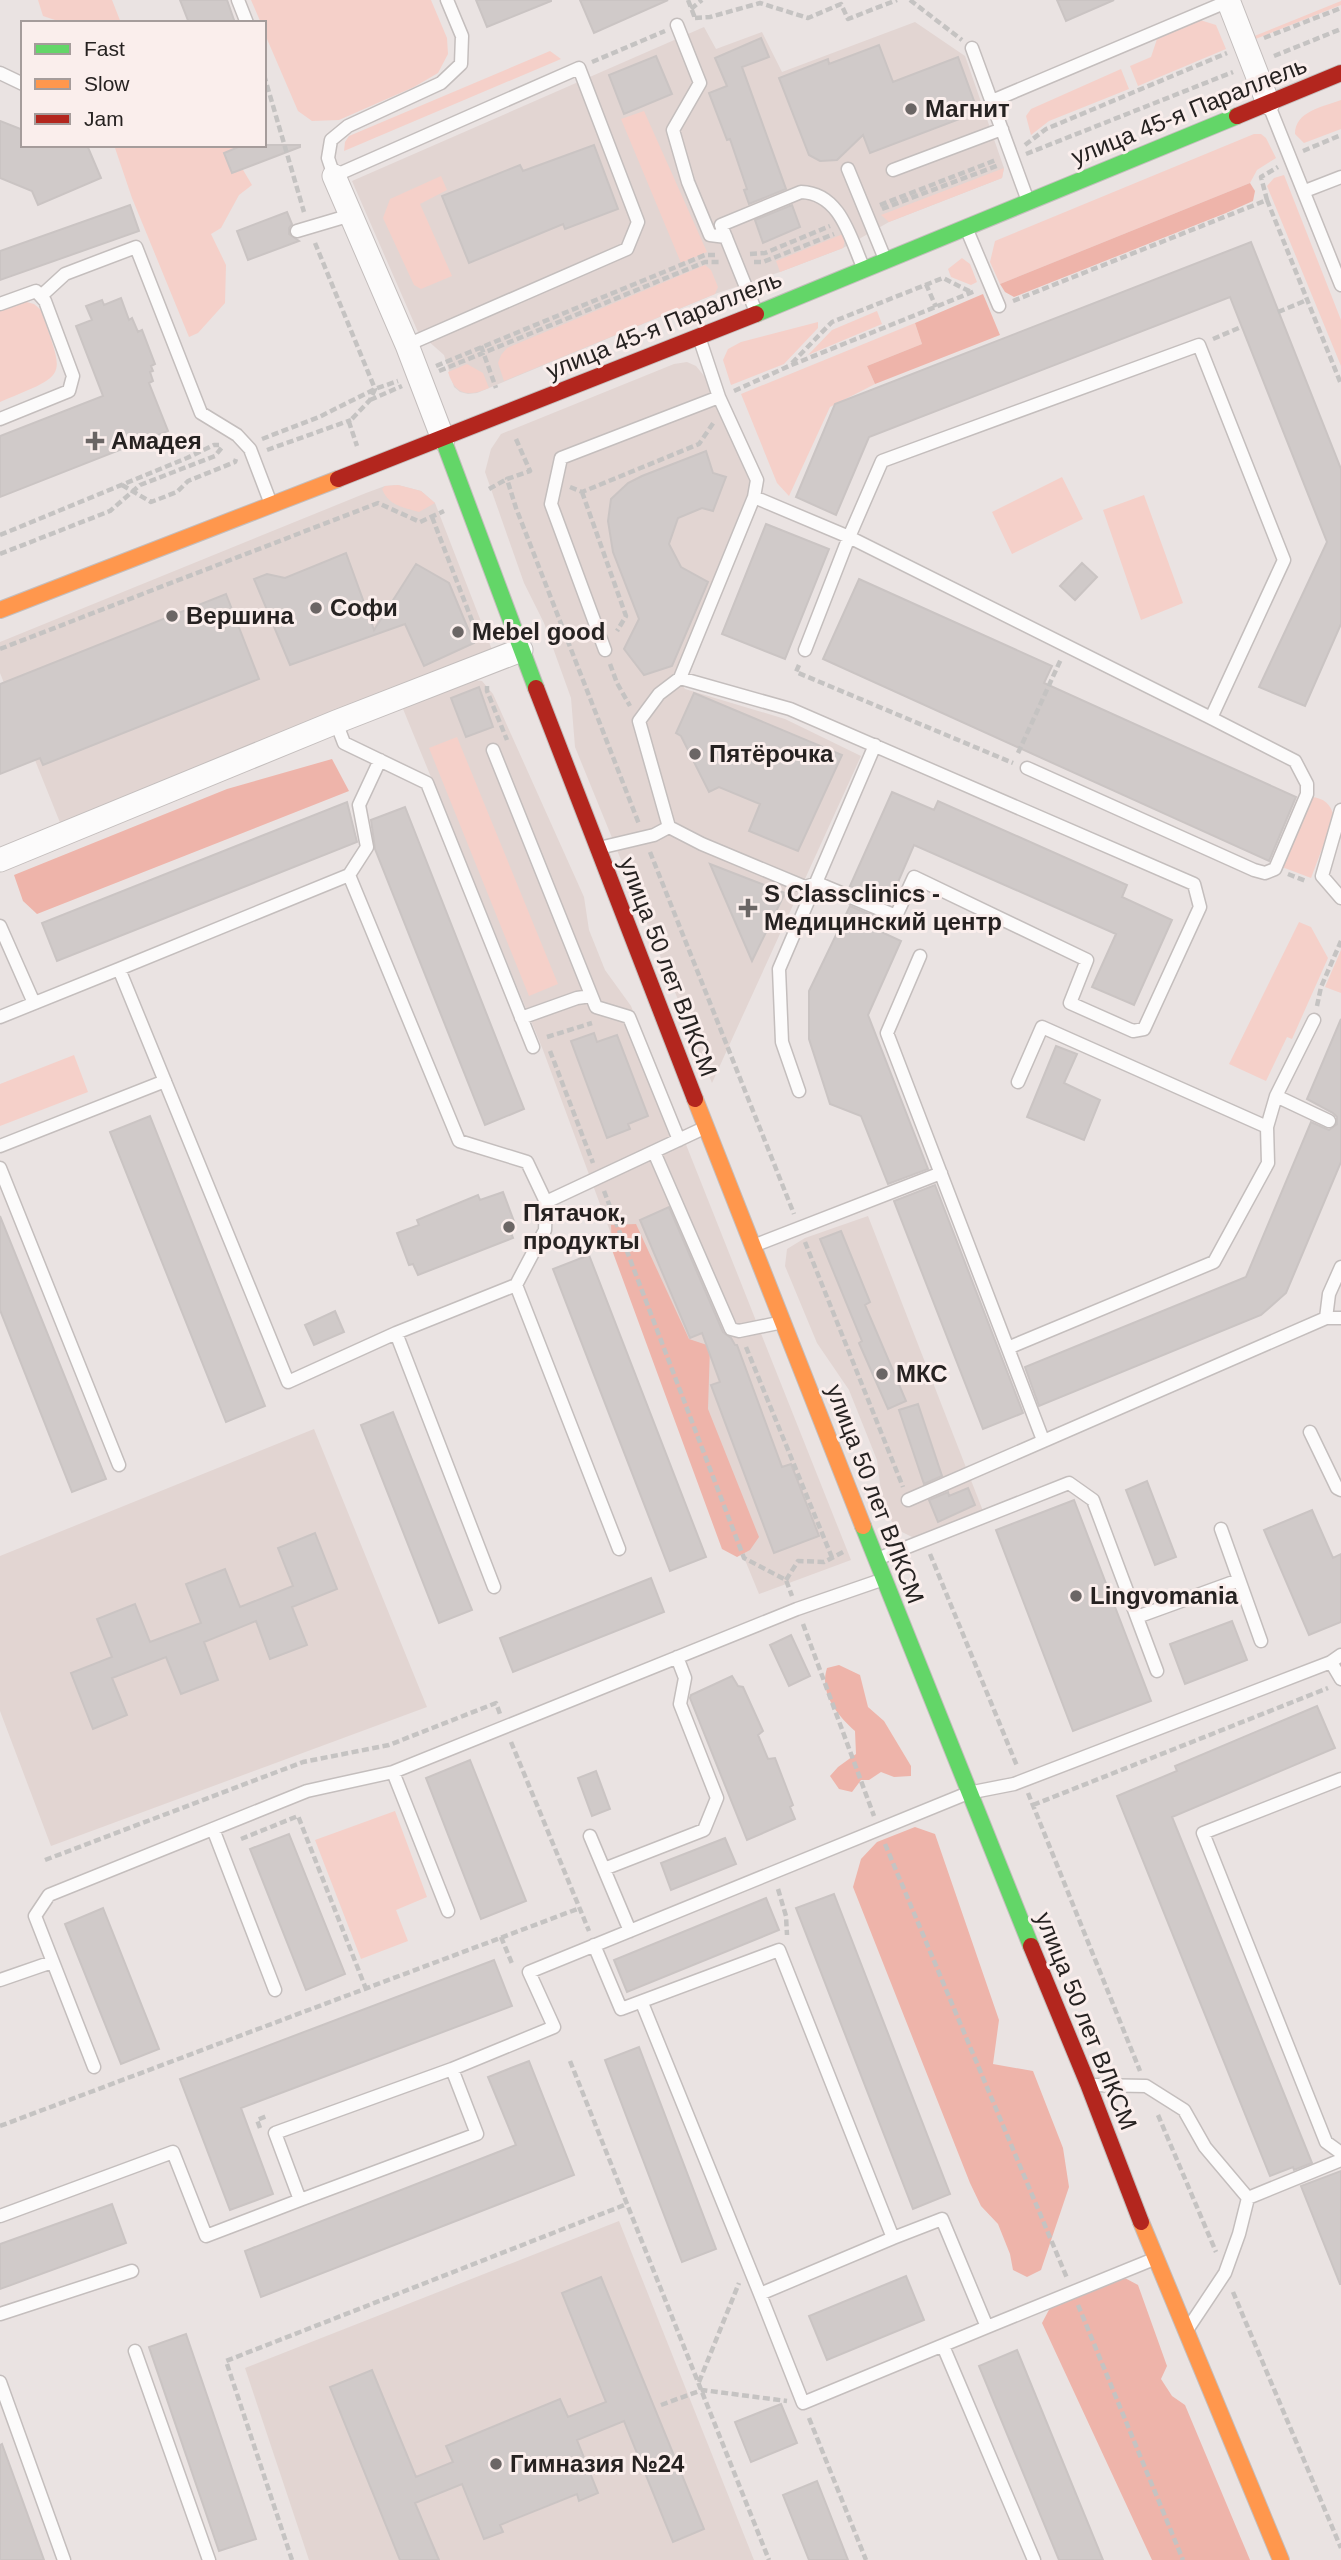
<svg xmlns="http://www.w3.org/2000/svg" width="1341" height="2560" font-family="Helvetica,sans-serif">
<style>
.built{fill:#e2d5d2}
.green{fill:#f5d0c9}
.forest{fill:#eeb4aa}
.building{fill:#d0cac9;stroke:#cac4c3;stroke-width:2}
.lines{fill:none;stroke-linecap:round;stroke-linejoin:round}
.lane-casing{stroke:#c4bebd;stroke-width:15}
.street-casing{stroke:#c4bebd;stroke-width:25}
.fast-casing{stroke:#c4bebd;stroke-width:18}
.slow-casing{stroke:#c4bebd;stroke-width:18}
.jam-casing{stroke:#c4bebd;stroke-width:18}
.path{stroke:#c5c3c2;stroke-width:4.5;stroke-dasharray:7 3.5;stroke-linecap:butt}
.lane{stroke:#fcfbfb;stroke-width:12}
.street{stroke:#fcfbfb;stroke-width:23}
.fast{stroke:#63d668;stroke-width:16}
.slow{stroke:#ff974d;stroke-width:16}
.jam{stroke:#b3261e;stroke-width:16}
.poi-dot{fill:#6b6665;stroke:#faeeec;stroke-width:2.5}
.labels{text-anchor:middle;stroke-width:6;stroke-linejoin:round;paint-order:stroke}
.poi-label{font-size:24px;font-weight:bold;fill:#262221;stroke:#faeeec;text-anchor:start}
.street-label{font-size:24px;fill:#262221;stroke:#faeeec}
</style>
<rect width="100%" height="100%" fill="#eae3e2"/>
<!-- built -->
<path class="built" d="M915,22L965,56L1004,168L1002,178L889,222L843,248L780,272L715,294L477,393L468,394L460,392L454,387L444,355L418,332L352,181L704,27L716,49L762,32L782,72Z
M687,362L696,366L705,377L751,485L675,673L685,689L785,719L861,756L712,1083L575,747L571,698L544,623L524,583L485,472L491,449L501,434L674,364Z
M398,485L421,491L435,503L494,655L63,830L0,673V642L366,493L385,486Z
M473,680L482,681L493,694L584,897L589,930L605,970L631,1006L851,1560L759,1594L611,1234L543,1050L401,704Z
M868,1216L983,1511L914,1538L900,1531L892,1522L882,1499L877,1460L849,1390L817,1343L785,1266L787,1249L805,1238Z
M314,1429L427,1707L51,1846L0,1711V1556Z
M619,2221L754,2560H309L245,2368Z"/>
<!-- green -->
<path class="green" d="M38,0H112L121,23H64L43,16Z
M251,0H431L447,38L448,54L438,73L414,87L339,120L312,121L298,111L264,32V23H261Z
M1341,1V5L1253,40L1252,37Z
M1200,20L1216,25L1226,49L1138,86L1130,66L1151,57L1157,39Z
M550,51L561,59L344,151L345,142L349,136Z
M1121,69L1129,89L1049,121L1031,135L1026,116L1031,109Z
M1341,100V129L1304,143L1295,134C1295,111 1323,107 1341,100Z
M644,111L707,252L681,263L621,119Z
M1254,134H1261L1266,138L1276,158L1257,170L1250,183L1000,284L990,262L995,241Z
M114,145H238L236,158L252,185L239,195L221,228L211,234L226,265L225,303L198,333L189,337L132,198Z
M1004,168L1002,178L889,222L881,215Z
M1284,175L1341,320V366L1267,186L1274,178Z
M441,176L447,190L420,204L452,276L421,289L414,285L383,218L390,199Z
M843,234L845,240L843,248L780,272L776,261Z
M962,258L970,264L977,282L971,285L951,277L948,269Z
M705,265L711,270L718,287L715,294L504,381L498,363L501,355L507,348Z
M23,301L34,304L41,310C65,380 69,373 0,402V309Z
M877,311L882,324L808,355L832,330Z
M818,322V328L784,364L731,385L723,360L728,349L741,342Z
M915,323L922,344L867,366L875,384L830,407L789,496L777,483L741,394Z
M467,364L483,373L489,388C468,397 455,395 448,372Z
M1062,477L1083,519L1012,554L992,512Z
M398,485L421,491L435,503L419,512C403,507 389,506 382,489L385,486Z
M1144,495L1183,603L1141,620L1103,510Z
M457,737L558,984L529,996L429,748Z
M1311,797C1324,798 1331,804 1334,817L1311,878L1282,867Z
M1299,922L1311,927L1328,958L1292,1039L1287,1037L1266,1081L1229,1064Z
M1341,950V993L1325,987Z
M74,1055L88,1092L0,1126V1084Z
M395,1811L427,1897L396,1910L408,1941L361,1959L315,1840Z"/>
<!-- forest -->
<path class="forest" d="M1250,183L1255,191L1253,201L1226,213L1014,297L1005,292L1000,284Z
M983,294L1000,335L875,384L867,366L922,344L915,323Z
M332,759L349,791L37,914L23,901L14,875L227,789Z
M636,1224L689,1339L710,1346L708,1409L759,1537L750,1550L737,1557L722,1549L612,1250L611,1225Z
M839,1665L860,1675L868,1707L884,1721L911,1766V1776L894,1777L881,1772L869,1780H861L852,1792L839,1789L830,1776L838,1767L856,1754L855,1731C837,1715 819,1693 827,1668Z
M915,1827L935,1834L999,2020L993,2064L1033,2071L1063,2148L1069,2187L1041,2270L1027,2277L1013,2270L1010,2254L998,2224L981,2206L970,2183L853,1887L861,1859L877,1842Z
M1123,2277L1138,2285L1167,2366L1161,2379L1172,2396L1185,2405L1250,2560H1152L1042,2323L1051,2306Z"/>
<!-- building -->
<path class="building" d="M180,0H227L235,23H189Z
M476,0H551V1L487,27Z
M580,0H668L594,33Z
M1057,0H1114L1066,21Z
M761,38L769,57L742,67L786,189L749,204L744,190L747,189L730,139L727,140L709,93L727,86L715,58Z
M879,45L893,82L958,57L978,112L870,153L863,135L837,160L820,161L809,155L779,78L828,59L829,64Z
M656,56L672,94L624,114L609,75Z
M0,121L23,130V145H87L101,178L38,205L32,191L0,178Z
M243,145H300V147L232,173L224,153Z
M594,145L618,209L565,229L563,224L469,263L442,196L520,165L523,171Z
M130,205L139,231L0,280V251Z
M792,205L800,227L763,243L755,220Z
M287,212L292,224L289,228V234L299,241L248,260L237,231Z
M1251,242L1341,469V624L1305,706L1259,687L1327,542L1230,297L869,437L836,515L796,497L835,404Z
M121,298L129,320L132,318L138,332L142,330L155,364L151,366L153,371L150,372L153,381L149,383L168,431L0,497V436L103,396L76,326L92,320L86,306L102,300L104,305Z
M706,451L713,473L726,477L713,511L702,508L678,518L669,544L681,567L708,582L672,666L644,675L624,649L639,619L613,552L608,521L611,499L628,483L642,476Z
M766,524L829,549L785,659L722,634Z
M346,553L374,630L416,564L449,583L474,643L424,666L405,624L290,665L254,579L267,574L285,578Z
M1082,563L1097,577L1075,600L1060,586Z
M859,579L1052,666L1044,683L1296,797L1269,861L823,659Z
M226,594L259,679L43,765L40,758L0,774V684Z
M479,687L493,727L466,737L451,698Z
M694,693L842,755L798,851L749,831L760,804L719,787L709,792L681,736L676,733Z
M892,792L934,810L938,801L1127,885L1122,897L1172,920L1134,1005L1092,987L1116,934L914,845L889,903L850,886Z
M347,802L357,842L57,961L42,923Z
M405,807L524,1109L485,1125L375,849L371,820Z
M710,864L785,893L752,961Z
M850,906L881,919L877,930L901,941L868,1015L928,1169L888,1184L861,1116L830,1104L809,1039V991Z
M1341,1019V1162L1286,1293L1261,1315L1039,1406L1025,1367L1246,1277L1311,1122L1329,1130L1337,1124V1117L1333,1113L1307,1099Z
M594,1033L597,1042L617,1035L648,1116L628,1124L630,1129L607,1138L571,1041Z
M1056,1046L1077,1054L1064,1083L1100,1100L1084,1140L1027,1117Z
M150,1116L265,1406L226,1422L110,1132Z
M935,1185L1023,1413L983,1429L894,1201Z
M503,1192L515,1224L509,1227L513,1238L418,1275L413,1264L409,1265L397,1233L419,1225L417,1220L478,1195L480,1200Z
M669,1207L723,1332L731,1338L735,1345H737L782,1467L791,1464L819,1536L774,1553L711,1385L720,1382L702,1333L690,1338L640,1220Z
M0,1216L106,1479L72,1492L0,1310Z
M841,1231L870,1302L865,1305L906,1401L888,1409L859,1343L862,1341L820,1239Z
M589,1255L706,1557L670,1571L553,1269Z
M335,1311L344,1332L314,1345L305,1325Z
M918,1404L942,1476L924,1484L899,1410Z
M393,1412L472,1610L439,1623L361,1425Z
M1147,1481L1176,1557L1155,1565L1126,1490Z
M968,1488L975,1505L938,1522L929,1500L948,1492L949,1496Z
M1074,1500L1151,1701L1073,1731L996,1530Z
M1312,1510L1333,1558L1341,1554V1622L1309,1635L1264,1530Z
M315,1533L337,1589L292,1607L307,1645L270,1659L256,1621L204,1642L218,1680L181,1694L166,1657L112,1678L127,1715L93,1729L71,1673L112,1657L97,1619L135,1604L150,1642L201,1623L186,1584L225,1569L240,1607L293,1586L278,1548Z
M651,1578L664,1612L513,1672L500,1638Z
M1232,1621L1247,1660L1185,1684L1170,1644Z
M791,1635L810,1676L789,1686L770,1645Z
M732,1676L738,1686L743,1687L763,1731L758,1735L768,1759L775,1758L793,1805L790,1807L795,1819L747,1840L690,1698L691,1695Z
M1317,1706L1335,1748L1172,1817L1312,2163L1294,2170L1293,2167L1270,2176L1117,1796L1177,1771L1175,1766Z
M470,1760L526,1901L481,1919L426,1778Z
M596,1771L610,1809L592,1816L578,1778Z
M289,1834L345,1974L306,1990L250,1849Z
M725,1838L736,1864L671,1890L661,1863Z
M834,1894L950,2194L913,2209L796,1908Z
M766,1898L779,1930L627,1992L614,1960Z
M103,1908L159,2049L121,2064L65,1924Z
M494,1960L512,2006L241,2108L273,2194L230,2210L180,2079Z
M639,2047L716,2249L682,2262L605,2060Z
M529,2061L574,2175L261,2297L245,2251L516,2145L488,2077Z
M1341,2171V2284H1340L1301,2186Z
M112,2204L126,2243L0,2289V2244Z
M906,2276L924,2320L827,2360L809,2316Z
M601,2277L704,2529L673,2542L624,2421L577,2440L598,2493L579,2501L577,2494L500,2525L503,2532L484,2539L462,2484L415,2503L439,2560H400L330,2387L372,2370L416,2477L453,2462L446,2446L560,2399L568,2417L606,2402L562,2293Z
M186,2334L256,2539L219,2551L149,2347Z
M1017,2350L1103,2560H1059L979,2366Z
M781,2404L797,2443L751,2462L735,2422Z
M2,2444L44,2560H0V2445Z
M817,2481L848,2560H809L783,2495Z"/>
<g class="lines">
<!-- lane casing -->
<g class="lane-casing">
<path id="lane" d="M238,0L247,23
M677,25L700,83L673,130L688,182L710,235L726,237
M972,48L1028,201
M0,73L23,84
M992,101L1231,0
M1268,103L1341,285
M848,169L885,259
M893,170L1002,129
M1305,191L1341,177
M967,230L999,306
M297,231L351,215
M41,296L65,274L136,247L201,413L237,435L250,449L271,504
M0,304L36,291L45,301L73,376L69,391L0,419
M756,312L721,225L801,192C840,193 850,237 863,267
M407,345L627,249L638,222L579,68L334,176L328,158L331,140L348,126L441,83L461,64L462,36L447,0
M1199,345L1284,560L1211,718L849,537L882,461Z
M719,397L757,480L754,497
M605,650L551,504L561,458L719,397L699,337
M680,678L754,497L849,537L805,650
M336,722L344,743L427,783L533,1047
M493,750L596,1007L629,1017L679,1140
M380,760L359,805L367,847L349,875L119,969L288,1382L396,1333
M1027,768L1254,870L1265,873L1275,869L1307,794V784L1295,761L1211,718
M1341,810L1322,876L1341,898
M599,848L654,835L669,827L639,721L659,694L680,678L790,709L1194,884L1200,907L1144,1029L1133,1031L1070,1003L1087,960L914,877L896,916L817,883L805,887L702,844L669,827
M349,875L459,1141L527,1162L546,1202L545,1230L516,1285L619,1549
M0,926L34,1003
M920,956L887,1033L1043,1440
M0,1017L119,969
M521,1018L577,998L591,996
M1018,1082L1042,1027L1267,1127
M799,1091L782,1042L779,969L875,745
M1276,1096L1329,1121
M0,1146L165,1081
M654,1152L731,1329L739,1331L783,1322
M0,1168L119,1465
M546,1202L704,1128
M753,1246L941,1173
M1326,1318L1329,1294L1341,1267
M1010,1347L1214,1262L1268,1163L1267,1127L1276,1096L1314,1020
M1310,1432L1337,1488L1341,1490
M908,1500L1326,1318H1341
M1221,1529L1261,1641
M877,1559L1069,1483L1093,1500L1157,1671
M494,1587L396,1333L516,1285
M1137,1617L1239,1580
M1331,1662L1341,1679
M393,1772L448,1911
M1341,1779L1203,1833L1326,2142L1341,2153
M213,1829L275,1990
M590,1836L630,1931
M604,1869L704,1830L717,1798L680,1704L685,1678L677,1657
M594,1945L621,2009L779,1950L893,2238L942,2219L987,2327L1154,2259
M0,1980L52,1962
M642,2003L760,2294L893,2238
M94,2067L35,1916L49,1895L307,1791L393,1772L797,1609L884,1579
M452,2069L477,2134L300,2200L275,2133L452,2069L554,2027L529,1972L968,1793L1014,1784L1331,1662L1341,1655
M1093,2085L1146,2086L1184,2110L1205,2147L1248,2198L1341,2160
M0,2216L173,2152L206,2236L300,2200
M760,2294L803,2403L987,2327
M0,2314L132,2271
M1189,2327L1225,2273L1239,2234L1248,2198
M943,2346L1034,2560
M135,2351L209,2560
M0,2382L64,2560"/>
</g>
<!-- street casing -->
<g class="street-casing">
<path id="street" d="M1228,0L1268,103
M334,176L407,345L443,439
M0,860L336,722L521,650"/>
</g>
<!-- fast casing -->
<g class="fast-casing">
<path id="fast" d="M756,314L1237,116
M443,439L536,688
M863,1526L1031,1946"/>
</g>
<!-- slow casing -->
<g class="slow-casing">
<path id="slow" d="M0,610L338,479
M695,1099L863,1526
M1141,2222L1281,2560"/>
</g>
<!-- jam casing -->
<g class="jam-casing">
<path id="jam" d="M1237,116L1341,73
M338,479L756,314
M536,688L695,1099
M1031,1946L1088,2084L1141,2222"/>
</g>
<!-- path -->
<path class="path" d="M688,0L695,18
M910,0L962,40
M691,9L702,0
M695,18L710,17L760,3L808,18L841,4L848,19L897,0
M1264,38L1341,8
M1274,56L1341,29
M592,62L665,31
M264,75L304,212
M1025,145L1046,129L1227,53
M1303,151L1341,135
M1026,154L1233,72
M1267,200L1341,384
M880,205L996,160
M882,209L999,165
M315,243L375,389L370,400L349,422L357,446
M750,254L765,253L830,226
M754,262H763L834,234
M926,284L936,307
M1013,301L1267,200L1261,177L1278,167
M1278,312L1307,300
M1213,339L1241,327
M481,346L496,388
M792,363L832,322L943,278L971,292
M436,366L705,255H716
M439,371L705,262H721
M734,391L789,366L975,291
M370,400L402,386
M262,439L319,417L375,389L398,381
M516,439L530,471L507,479L516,508L639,824
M267,450L351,420
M122,485L151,502L177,492L188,481L235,462L236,459
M570,487L582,492L699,444L714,422
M489,489L507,479
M582,492L626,616L617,631
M432,517L481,644
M0,535L187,458L214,445H219
M0,554L110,511L140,485L215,456L223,446
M0,649L378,503L420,522L444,511
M610,664L617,683L630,706
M799,665L796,672L1013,763
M487,686V691L507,740
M1018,753L1061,659
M650,852L794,1214
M1288,874L1306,881
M1317,1006L1321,987L1341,941
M547,1037L592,1023
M550,1051L593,1163
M604,1191L744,1558L786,1580L792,1596
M805,1242L903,1487
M746,1347L833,1560
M930,1554L1017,1766
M786,1580L798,1561L824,1562L845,1551
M803,1624L874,1816
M511,1742L589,1931
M1028,1793L1140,2071
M1033,1805L1328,1688
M241,1839L298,1816L366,1989
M885,1844L1067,2278
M45,1860L303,1762L389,1745L496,1703L500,1714
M778,1889L786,1916L787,1935
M501,1937L513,1966
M570,2061L769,2560
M1158,2115L1216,2252
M0,2126L580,1908
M260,2128L257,2120L267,2116
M1233,2292L1341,2548
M1078,2305L1183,2560
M699,2382L739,2283
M661,2405L702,2390L787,2401
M809,2418L866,2560
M292,2560L226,2361L627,2204"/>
<!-- lane -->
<use href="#lane" class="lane"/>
<!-- street -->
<use href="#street" class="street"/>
<!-- fast -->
<use href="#fast" class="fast"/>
<!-- slow -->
<use href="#slow" class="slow"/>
<!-- jam -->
<use href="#jam" class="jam"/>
</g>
<!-- markers -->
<g class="poi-dot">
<circle cx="911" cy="109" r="7"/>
<path d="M91.5 430.5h7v7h7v7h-7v7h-7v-7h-7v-7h7z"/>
<circle cx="316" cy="608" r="7"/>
<circle cx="172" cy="616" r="7"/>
<circle cx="458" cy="632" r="7"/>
<circle cx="695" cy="754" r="7"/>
<path d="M744.5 897.5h7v7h7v7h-7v7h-7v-7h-7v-7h7z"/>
<circle cx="509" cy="1227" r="7"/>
<circle cx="882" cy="1374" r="7"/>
<circle cx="1076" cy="1596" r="7"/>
<circle cx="496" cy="2464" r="7"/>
</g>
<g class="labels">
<!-- poi labels -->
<g class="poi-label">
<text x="925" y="117">Магнит</text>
<text x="111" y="449">Амадея</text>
<text x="330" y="616">Софи</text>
<text x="186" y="624">Вершина</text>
<text x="472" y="640">Mebel good</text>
<text x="709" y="762">Пятёрочка</text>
<text x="764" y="902">S Classclinics -<tspan x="764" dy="28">Медицинский центр</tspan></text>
<text x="523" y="1221">Пятачок,<tspan x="523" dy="28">продукты</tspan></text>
<text x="896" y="1382">МКС</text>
<text x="1090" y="1604">Lingvomania</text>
<text x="510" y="2472">Гимназия №24</text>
</g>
<!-- street labels -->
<g class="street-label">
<text transform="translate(1189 111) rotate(-22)" y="8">улица 45-я Параллель</text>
<text transform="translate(664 325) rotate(-22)" y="8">улица 45-я Параллель</text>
<text transform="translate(668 967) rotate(69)" y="8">улица 50 лет ВЛКСМ</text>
<text transform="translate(875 1494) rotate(69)" y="8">улица 50 лет ВЛКСМ</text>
<text transform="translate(1086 2021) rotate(68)" y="8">улица 50 лет ВЛКСМ</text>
</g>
</g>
<!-- legend -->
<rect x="21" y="21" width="245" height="126" fill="#faeeec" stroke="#a59c9b" stroke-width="2"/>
<rect x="35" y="44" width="35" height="10" fill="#63d668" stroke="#a59c9b" stroke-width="2"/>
<text x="84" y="56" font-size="21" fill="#262221">Fast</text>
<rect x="35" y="79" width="35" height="10" fill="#ff974d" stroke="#a59c9b" stroke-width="2"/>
<text x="84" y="91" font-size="21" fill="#262221">Slow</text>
<rect x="35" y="114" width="35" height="10" fill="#b3261e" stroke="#a59c9b" stroke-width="2"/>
<text x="84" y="126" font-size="21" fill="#262221">Jam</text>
</svg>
